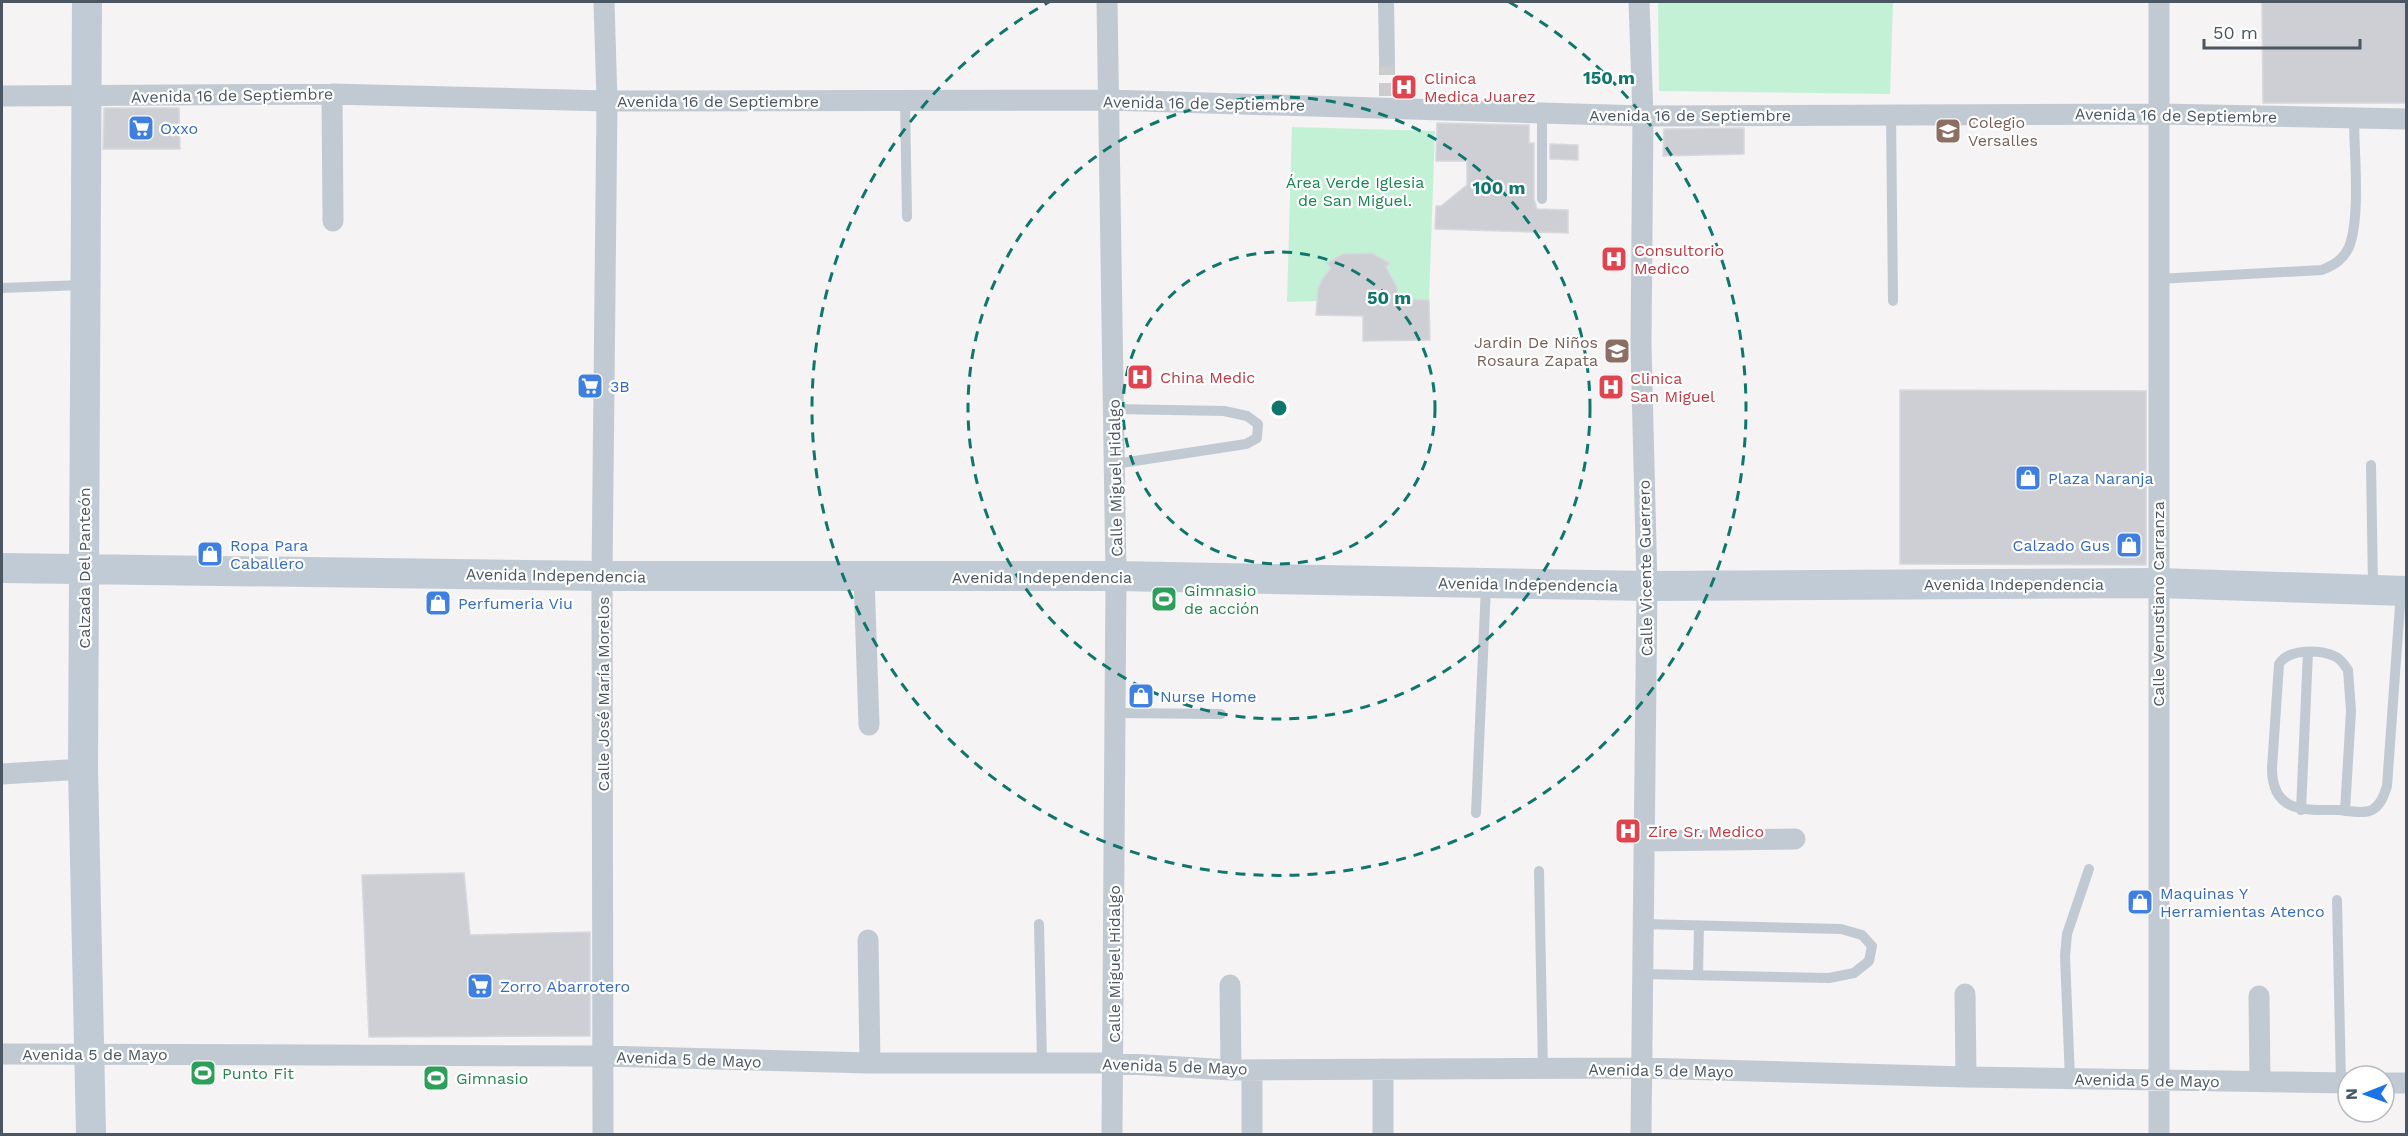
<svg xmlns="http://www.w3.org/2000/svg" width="2408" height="1136" font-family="'Work Sans',sans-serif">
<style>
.green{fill:#c3f1d5}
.building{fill:#cdcfd5;stroke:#d7d9de;stroke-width:1.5}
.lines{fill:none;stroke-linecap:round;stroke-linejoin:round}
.pedestrian-tunnel{stroke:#caccce;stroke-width:16;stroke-dasharray:16 8;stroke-linecap:butt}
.service{stroke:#c1cad2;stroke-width:10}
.pedestrian{stroke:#c1cad2;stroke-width:16}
.minor{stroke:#c1cad2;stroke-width:21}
.secondary{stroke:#c1cbd6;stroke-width:30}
.ring{fill:none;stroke:#0f766e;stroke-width:3;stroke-dasharray:10 8}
.labels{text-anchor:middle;stroke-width:4.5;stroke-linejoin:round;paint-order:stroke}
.health-label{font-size:16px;fill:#be3a42;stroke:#fff;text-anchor:start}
.street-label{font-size:16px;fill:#4a5661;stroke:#fff}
.education-label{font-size:16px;fill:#785e54;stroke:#fff;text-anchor:start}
.shop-label{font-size:16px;fill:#366cbe;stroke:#fff;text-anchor:start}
.park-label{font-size:16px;fill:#17864f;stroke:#fff}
.leisure-label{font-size:16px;fill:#27864d;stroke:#fff;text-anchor:start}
.centre{fill:#0f766e;stroke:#fff;stroke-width:3}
.ring-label{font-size:18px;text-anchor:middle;font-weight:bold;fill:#0f766e;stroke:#fff;stroke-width:4.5;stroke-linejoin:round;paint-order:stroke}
</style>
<rect width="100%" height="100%" fill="#f5f3f3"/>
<!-- green -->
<path class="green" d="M1658,2H1893L1890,94L1659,91Z
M1292,127L1435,131L1429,300L1399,301L1397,287L1385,269L1389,263C1365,250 1352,249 1327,263L1331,268C1322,279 1318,288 1317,301L1287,302Z"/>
<!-- building -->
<path class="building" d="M2262,2H2406V103H2263Z
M104,108H179L180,149H103Z
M1437,123L1529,125V143H1534V199L1537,209L1568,210V233L1435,229L1436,206H1441L1467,185V161H1436Z
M1744,128V154L1663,156L1664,129Z
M1550,144L1578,145V160L1550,159Z
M1371,253L1390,263L1386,267L1397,287L1398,299L1429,300L1430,340L1363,341V316L1316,315L1318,289L1323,278L1331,268L1327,263L1343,254Z
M1900,390L2146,391V565L1900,564Z
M464,873L470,935L590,932V1036L369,1037L362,875Z"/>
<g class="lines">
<!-- pedestrian-tunnel -->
<path class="pedestrian-tunnel" d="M1387,59V96"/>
<!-- service -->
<path class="service" d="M905,100L907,217
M1542,113V199
M1891,115L1893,301
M2158,279L2322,270C2334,265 2343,260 2349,247C2361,216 2354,152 2354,118
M2,288L82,285
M1114,409L1224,411L1247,416L1258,424L1257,438L1246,444L1115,464
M2371,465L2373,587
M1115,713L1221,714
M2301,810L2308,652
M2345,811L2351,711L2348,670C2344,665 2341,658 2334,656C2319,649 2288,649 2279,664L2272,768C2272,813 2304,810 2339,810C2349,811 2364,814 2372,810C2381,805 2384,795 2387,786L2401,591
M1476,813L1486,586
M1539,871L1543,1069
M2337,900L2341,1083
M1039,924L1042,1063
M1642,974L1829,978L1854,973L1869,961L1872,946L1862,935L1841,929L1643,924
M1698,974L1699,926
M2070,1079L2065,956L2067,934L2089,869"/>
<!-- pedestrian -->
<path class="pedestrian" d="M1386,2L1387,59"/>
<!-- minor -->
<path class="minor" d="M1107,2L1116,576L1112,1134
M1639,2L1643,116L1641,345L1647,586L1641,1134
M2159,2V1134
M332,94L333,221
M2,96L332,94L607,101L1109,100L1643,116L2158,114L2406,119
M864,577L869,725
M2,774L83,769
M1644,841L1795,839
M868,940L870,1063
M1230,985L1231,1070
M1965,994L1966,1077
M2259,996L2260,1082
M2,1054L603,1056L870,1063H1113L1231,1070L1641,1068L1966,1077L2348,1083
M1252,1070V1134
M2384,1083H2406
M603,1134L602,576L607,101L604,2
M1383,1134V1069"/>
<!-- secondary -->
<path class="secondary" d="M87,2L83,769L91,1134
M2,568L602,576H1116L1647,586L2158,583L2406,591"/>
</g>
<!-- distance rings -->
<g class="ring">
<circle cx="1279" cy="408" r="156"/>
<circle cx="1279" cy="408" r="311"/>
<path d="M1509 2A467 467 0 1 1 1049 2"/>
</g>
<!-- icons -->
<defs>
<g id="hospital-square" transform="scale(1.35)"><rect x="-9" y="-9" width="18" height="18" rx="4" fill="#e0444e" stroke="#fff"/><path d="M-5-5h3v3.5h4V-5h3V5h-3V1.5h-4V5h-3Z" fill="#fff"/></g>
<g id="supermarket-square" transform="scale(1.35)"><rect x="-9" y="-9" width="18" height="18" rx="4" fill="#3f7fe0" stroke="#fff"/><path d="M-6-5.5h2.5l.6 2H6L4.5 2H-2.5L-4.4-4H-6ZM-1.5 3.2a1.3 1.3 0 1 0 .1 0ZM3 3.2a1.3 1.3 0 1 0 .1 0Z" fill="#fff"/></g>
<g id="school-square" transform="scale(1.35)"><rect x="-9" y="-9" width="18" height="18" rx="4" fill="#8d6e63" stroke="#fff"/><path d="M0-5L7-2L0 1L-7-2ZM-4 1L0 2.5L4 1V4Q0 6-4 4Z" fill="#fff"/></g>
<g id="shop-square" transform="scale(1.35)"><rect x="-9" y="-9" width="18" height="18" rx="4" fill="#3f7fe0" stroke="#fff"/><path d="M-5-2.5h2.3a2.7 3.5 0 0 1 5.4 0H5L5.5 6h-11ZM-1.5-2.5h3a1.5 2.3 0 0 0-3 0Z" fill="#fff"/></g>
<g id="stadium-square" transform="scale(1.35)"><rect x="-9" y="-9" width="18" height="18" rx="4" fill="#2e9e5b" stroke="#fff"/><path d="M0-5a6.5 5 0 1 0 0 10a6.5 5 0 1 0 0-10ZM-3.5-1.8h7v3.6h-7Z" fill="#fff"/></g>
</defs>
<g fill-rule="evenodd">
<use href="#hospital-square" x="1404" y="87"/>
<use href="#supermarket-square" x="141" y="128"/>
<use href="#school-square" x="1948" y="131"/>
<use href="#hospital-square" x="1614" y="259"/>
<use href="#school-square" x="1617" y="351"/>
<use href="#hospital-square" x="1140" y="377"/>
<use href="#supermarket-square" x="590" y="386"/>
<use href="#hospital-square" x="1611" y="387"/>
<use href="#shop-square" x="2028" y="478"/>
<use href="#shop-square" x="2129" y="545"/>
<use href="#shop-square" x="210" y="554"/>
<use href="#stadium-square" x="1164" y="599"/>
<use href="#shop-square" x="438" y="603"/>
<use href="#shop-square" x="1141" y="696"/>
<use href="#hospital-square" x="1628" y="831"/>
<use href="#shop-square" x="2140" y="902"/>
<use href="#supermarket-square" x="480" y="986"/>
<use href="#stadium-square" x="203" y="1073"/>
<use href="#stadium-square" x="436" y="1078"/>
</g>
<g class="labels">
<!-- health labels -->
<g class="health-label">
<text x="1424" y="84">Clinica<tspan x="1424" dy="18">Medica Juarez</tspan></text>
<text x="1634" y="256">Consultorio<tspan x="1634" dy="18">Medico</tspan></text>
<text x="1160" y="383">China Medic</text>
<text x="1630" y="384">Clinica<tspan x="1630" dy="18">San Miguel</tspan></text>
<text x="1648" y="837">Zire Sr. Medico</text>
</g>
<!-- street labels -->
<g class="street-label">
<text transform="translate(232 95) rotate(-1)" y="6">Avenida 16 de Septiembre</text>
<text x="718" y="107">Avenida 16 de Septiembre</text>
<text transform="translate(1204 103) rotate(1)" y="6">Avenida 16 de Septiembre</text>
<text x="1690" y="121">Avenida 16 de Septiembre</text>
<text transform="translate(2176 115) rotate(1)" y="6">Avenida 16 de Septiembre</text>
<text transform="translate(1115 478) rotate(-91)" y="6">Calle Miguel Hidalgo</text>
<text transform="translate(84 568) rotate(-90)" y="6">Calzada Del Panteón</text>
<text transform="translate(1645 568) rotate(-91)" y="6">Calle Vicente Guerrero</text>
<text transform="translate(556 575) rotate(1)" y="6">Avenida Independencia</text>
<text x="1042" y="583">Avenida Independencia</text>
<text transform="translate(1528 584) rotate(1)" y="6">Avenida Independencia</text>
<text x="2014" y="590">Avenida Independencia</text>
<text transform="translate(2158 604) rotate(-90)" y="6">Calle Venustiano Carranza</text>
<text transform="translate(603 694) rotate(-90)" y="6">Calle José María Morelos</text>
<text transform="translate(1114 964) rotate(-90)" y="6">Calle Miguel Hidalgo</text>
<text x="95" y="1060">Avenida 5 de Mayo</text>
<text transform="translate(689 1059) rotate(2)" y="6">Avenida 5 de Mayo</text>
<text transform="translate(1175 1066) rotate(2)" y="6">Avenida 5 de Mayo</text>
<text transform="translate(1661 1070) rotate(1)" y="6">Avenida 5 de Mayo</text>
<text transform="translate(2147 1080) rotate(1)" y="6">Avenida 5 de Mayo</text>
</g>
<!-- education labels -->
<g class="education-label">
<text x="1968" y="128">Colegio<tspan x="1968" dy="18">Versalles</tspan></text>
<text x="1598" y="348" text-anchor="end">Jardin De Niños<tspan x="1598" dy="18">Rosaura Zapata</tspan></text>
</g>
<!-- shop labels -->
<g class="shop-label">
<text x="160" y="134">Oxxo</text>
<text x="610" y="392">3B</text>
<text x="2048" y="484">Plaza Naranja</text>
<text x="230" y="551">Ropa Para<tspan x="230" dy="18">Caballero</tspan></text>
<text x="2110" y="551" text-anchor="end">Calzado Gus</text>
<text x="458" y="609">Perfumeria Viu</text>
<text x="1160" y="702">Nurse Home</text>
<text x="2160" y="899">Maquinas Y<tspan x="2160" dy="18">Herramientas Atenco</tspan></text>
<text x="500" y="992">Zorro Abarrotero</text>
</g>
<!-- park labels -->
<g class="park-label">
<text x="1355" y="188">Área Verde Iglesia<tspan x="1355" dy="18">de San Miguel.</tspan></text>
</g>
<!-- leisure labels -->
<g class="leisure-label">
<text x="1184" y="596">Gimnasio<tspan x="1184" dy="18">de acción</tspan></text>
<text x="222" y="1079">Punto Fit</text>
<text x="456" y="1084">Gimnasio</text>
</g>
</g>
<circle cx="1279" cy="408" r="9" class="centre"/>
<g class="ring-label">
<text x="1609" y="84">150 m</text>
<text x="1499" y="194">100 m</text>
<text x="1389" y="304">50 m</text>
</g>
<!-- border -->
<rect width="2408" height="1136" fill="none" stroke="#4a5661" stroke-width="6"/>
<!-- north arrow -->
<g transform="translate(2366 1094) rotate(269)"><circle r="28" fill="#ffffff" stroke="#b7bbc0" stroke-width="1.5"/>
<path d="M0-4.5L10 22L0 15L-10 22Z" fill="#1a73e8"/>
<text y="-9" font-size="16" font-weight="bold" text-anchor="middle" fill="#4a5661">N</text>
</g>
<!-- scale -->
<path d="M2204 39v9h156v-9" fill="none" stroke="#4a5661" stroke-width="3"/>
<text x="2213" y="39" font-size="18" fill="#4a5661" stroke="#ffffff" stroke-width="4.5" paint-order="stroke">50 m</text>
</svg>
